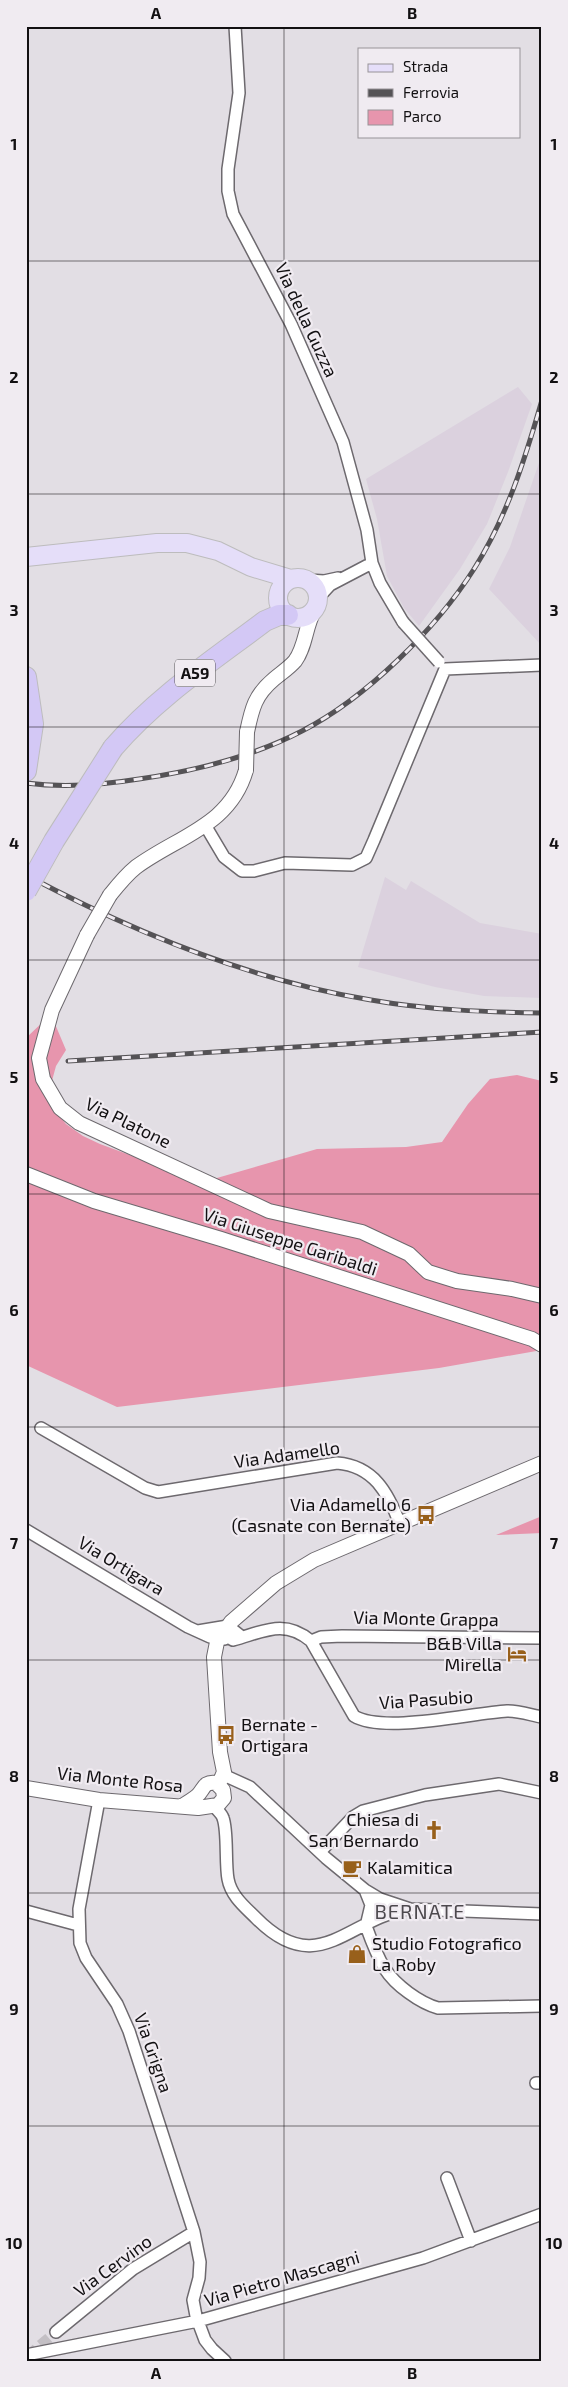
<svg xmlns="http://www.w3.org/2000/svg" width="568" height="2387" font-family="'Exo 2',sans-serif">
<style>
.built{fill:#dbd1de}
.green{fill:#e795ad}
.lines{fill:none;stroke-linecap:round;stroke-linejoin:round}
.minor-tunnel{stroke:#c3bfc4;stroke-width:11;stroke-dasharray:11 5.5;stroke-linecap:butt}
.minor-casing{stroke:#6d696e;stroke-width:14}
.tertiary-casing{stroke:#6d696e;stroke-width:16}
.primary-casing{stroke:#bdbcbd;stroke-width:20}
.motorway-casing{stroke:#bdbcbd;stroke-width:22}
.minor{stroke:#fff;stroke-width:11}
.tertiary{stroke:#fff;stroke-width:14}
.primary{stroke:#e5def9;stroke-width:18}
.motorway{stroke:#d3c8f5;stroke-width:20}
.rail-casing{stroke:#555356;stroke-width:5}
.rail{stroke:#f0ebf1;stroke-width:3;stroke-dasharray:9;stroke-linecap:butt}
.minor-bridge-casing{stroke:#6d696e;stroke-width:14;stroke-linecap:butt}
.tertiary-bridge-casing{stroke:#6d696e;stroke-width:16;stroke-linecap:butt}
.motorway-bridge-casing{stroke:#bdbcbd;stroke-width:22;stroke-linecap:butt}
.minor-bridge{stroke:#fff;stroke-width:11}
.tertiary-bridge{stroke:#fff;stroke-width:14}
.motorway-bridge{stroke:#d3c8f5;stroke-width:20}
.grid{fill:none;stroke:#121012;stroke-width:1;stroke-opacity:0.55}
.labels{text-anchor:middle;stroke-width:4.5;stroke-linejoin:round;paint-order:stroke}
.shield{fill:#f0ebf1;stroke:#555255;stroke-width:1}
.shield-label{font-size:16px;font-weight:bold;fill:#121012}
.street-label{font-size:18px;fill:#121012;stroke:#f0ebf1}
.poi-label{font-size:18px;fill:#121012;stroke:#f0ebf1;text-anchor:end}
.quarter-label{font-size:20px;letter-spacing:1px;fill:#4d494e;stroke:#f0ebf1}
.neatline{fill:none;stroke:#121012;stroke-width:2}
.grid-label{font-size:16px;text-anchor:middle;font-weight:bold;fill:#121012}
</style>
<rect width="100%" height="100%" fill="#e2dee4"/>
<!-- built -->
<path class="built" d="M518,387L532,404L508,472L487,524L460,569L419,626L404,608L387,576L377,519L366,479Z
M542,454V646L489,589L510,547Z
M385,877L406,890L411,881L480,923L542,934V998L484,996L435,987L358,967Z"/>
<!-- green -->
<path class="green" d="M46,1019L55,1024L66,1050L56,1066L50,1088L53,1108L66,1124L83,1136L100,1144L203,1182L317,1149L406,1147L442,1142L468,1104L490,1079L517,1075L542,1081V1350L439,1368L117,1407L26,1365V1038Z
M542,1516V1533L496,1535Z"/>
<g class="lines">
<!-- minor-tunnel -->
<path class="minor-tunnel" d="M28,2356L56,2332"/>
<!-- minor casing -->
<g class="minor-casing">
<path id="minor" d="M235,26L239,93L228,169V191L233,214L291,324L343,442L367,530L372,563L380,583L403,622
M308,580L324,581L338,578
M318,598L330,585L372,563
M445,669L542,665
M205,825L224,857L242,871H254L285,863L352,865L366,858L374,840L445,669
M41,1428L145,1488L158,1492L337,1463C374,1466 388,1493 400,1524
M26,1530L188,1627L210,1637L225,1639
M198,1631L228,1626L242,1637
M222,1634L233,1640C263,1632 284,1618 311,1641L354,1716C384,1734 471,1713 507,1711C519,1711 531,1715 542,1717
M311,1641L321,1637L342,1636L542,1638
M224,1772L228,1777L250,1787L326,1858L365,1890L380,1899L410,1909L542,1914
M99,1800L79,1909L80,1943L86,1958L117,2004L129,2031L194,2232L200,2262L199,2278L193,2300L196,2316L205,2340L212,2349L225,2361
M214,1806C217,1810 222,1814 223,1818C228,1831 225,1863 228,1879C231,1896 245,1907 256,1918C317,1980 347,1920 407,1909
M320,1852L353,1817L363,1811L425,1795L499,1784L542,1793
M365,1890L371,1905L366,1926
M26,1911L78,1925
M366,1926C371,1940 377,1956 385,1969C395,1985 420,2003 438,2008L542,2006
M536,2083H542
M447,2178L471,2241
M56,2332L133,2269L194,2232
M26,2355L198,2321L423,2258L542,2214"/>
</g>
<!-- tertiary casing -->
<g class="tertiary-casing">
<path id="tertiary" d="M247,732C252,708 255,695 274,679C281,673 289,668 295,661C306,646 305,627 314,611
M110,895C118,885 126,875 136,867C178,836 230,826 246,770
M87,935L52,1010L39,1058L43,1079L60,1108L79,1123L269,1211L362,1232L409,1254L428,1272L457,1281L512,1289L542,1296
M26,1174L94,1201L221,1239L532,1339L542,1345
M219,1784L224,1772L220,1752L214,1657L217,1642L231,1622L276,1583L314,1560L542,1463
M26,1788L99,1800L198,1808L218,1805L224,1798L223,1790L216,1783C203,1781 204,1790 197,1796C192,1800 187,1803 182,1806"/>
</g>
<!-- primary casing -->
<g class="primary-casing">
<path id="primary" d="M26,557L157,543H187L218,551L251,567L291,579
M278 598a20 20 0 1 1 40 0a20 20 0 1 1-40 0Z"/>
</g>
<!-- motorway casing -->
<g class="motorway-casing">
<path id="motorway" d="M26,677L33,724L26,771
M113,748C157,697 212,661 265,621L279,615H288"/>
</g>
<!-- minor -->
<use href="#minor" class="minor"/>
<!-- tertiary -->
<use href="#tertiary" class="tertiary"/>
<!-- primary -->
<use href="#primary" class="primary"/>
<!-- motorway -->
<use href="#motorway" class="motorway"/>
<!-- rail casing -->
<g class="rail-casing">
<path id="rail" d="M26,783C63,788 102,785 139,779C195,771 252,757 302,731C366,698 436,629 474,569C507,517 525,459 542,400
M26,875C135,933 250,980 371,1000C428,1010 485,1012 542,1013
M68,1061L542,1032"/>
</g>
<!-- rail -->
<use href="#rail" class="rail"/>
<!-- minor-bridge casing -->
<g class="minor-bridge-casing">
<path id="minor-bridge" d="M403,622L439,662"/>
</g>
<!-- tertiary-bridge casing -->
<g class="tertiary-bridge-casing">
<path id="tertiary-bridge" d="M246,770L247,732
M87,935L110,895"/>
</g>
<!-- motorway-bridge casing -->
<g class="motorway-bridge-casing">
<path id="motorway-bridge" d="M26,891L54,841L113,748"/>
</g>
<!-- minor-bridge -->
<use href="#minor-bridge" class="minor-bridge"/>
<!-- tertiary-bridge -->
<use href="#tertiary-bridge" class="tertiary-bridge"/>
<!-- motorway-bridge -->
<use href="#motorway-bridge" class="motorway-bridge"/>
</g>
<!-- grid -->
<path class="grid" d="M284,26V2361M26,261H542M26,494H542M26,727H542M26,960H542M26,1194H542M26,1427H542M26,1660H542M26,1893H542M26,2126H542"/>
<!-- icons -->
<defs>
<g id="bus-bare" transform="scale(1.5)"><path d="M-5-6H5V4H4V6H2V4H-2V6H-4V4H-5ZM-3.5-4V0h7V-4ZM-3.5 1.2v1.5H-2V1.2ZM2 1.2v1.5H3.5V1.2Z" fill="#98601b" stroke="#f0ebf1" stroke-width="2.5" paint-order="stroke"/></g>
<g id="hotel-bare" transform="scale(1.5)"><path d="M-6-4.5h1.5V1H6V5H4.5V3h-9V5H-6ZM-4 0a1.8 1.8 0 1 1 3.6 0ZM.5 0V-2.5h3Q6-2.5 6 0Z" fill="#98601b" stroke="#f0ebf1" stroke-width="2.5" paint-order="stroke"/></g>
<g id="church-bare" transform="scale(1.5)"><path d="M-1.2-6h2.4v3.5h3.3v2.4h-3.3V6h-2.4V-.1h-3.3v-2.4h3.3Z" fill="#98601b" stroke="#f0ebf1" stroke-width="2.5" paint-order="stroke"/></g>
<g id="cafe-bare" transform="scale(1.5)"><path d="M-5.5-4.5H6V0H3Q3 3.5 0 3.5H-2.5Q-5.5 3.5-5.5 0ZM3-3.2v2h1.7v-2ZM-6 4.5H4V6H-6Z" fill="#98601b" stroke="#f0ebf1" stroke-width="2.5" paint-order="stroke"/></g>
<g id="shop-bare" transform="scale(1.5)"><path d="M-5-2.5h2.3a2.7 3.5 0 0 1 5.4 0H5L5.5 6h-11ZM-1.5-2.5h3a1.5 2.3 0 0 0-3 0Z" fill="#98601b" stroke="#f0ebf1" stroke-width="2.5" paint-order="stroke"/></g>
</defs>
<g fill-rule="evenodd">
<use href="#bus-bare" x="426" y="1515"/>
<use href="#hotel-bare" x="517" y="1654"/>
<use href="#bus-bare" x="226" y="1735"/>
<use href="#church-bare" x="434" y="1830"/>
<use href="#cafe-bare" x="352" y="1868"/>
<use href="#shop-bare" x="357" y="1954"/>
</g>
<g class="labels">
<!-- shield labels -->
<rect class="shield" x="175" y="659.5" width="40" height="27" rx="4"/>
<g class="shield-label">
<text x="195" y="679">A59</text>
</g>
<!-- street labels -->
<g class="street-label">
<text transform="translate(306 320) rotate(65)" y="6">Via della Guzza</text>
<text transform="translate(128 1123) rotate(26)" y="6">Via Platone</text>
<text transform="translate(290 1242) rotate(18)" y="6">Via Giuseppe Garibaldi</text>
<text transform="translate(287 1455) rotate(-8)" y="6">Via Adamello</text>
<text transform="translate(121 1566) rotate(31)" y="6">Via Ortigara</text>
<text transform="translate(426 1619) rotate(1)" y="6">Via Monte Grappa</text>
<text transform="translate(426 1700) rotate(-4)" y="6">Via Pasubio</text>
<text transform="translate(120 1780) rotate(6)" y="6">Via Monte Rosa</text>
<text transform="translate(153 2053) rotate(71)" y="6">Via Grigna</text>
<text transform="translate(113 2266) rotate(-36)" y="6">Via Cervino</text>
<text transform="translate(282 2279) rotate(-16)" y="6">Via Pietro Mascagni</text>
</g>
<!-- poi labels -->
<g class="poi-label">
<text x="411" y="1511">Via Adamello 6<tspan x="411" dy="21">(Casnate con Bernate)</tspan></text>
<text x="502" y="1650">B&amp;B Villa<tspan x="502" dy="21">Mirella</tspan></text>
<text x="241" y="1731" text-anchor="start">Bernate -<tspan x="241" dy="21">Ortigara</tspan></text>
<text x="419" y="1826">Chiesa di<tspan x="419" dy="21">San Bernardo</tspan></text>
<text x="367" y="1874" text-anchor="start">Kalamitica</text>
<text x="372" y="1950" text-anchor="start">Studio Fotografico<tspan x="372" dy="21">La Roby</tspan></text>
</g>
<!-- quarter labels -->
<g class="quarter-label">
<text x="420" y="1919">BERNATE</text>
</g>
</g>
<!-- border -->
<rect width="568" height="2387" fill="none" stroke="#f0ebf1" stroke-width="55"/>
<!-- legend -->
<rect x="358" y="48" width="162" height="90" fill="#f0ebf1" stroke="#979398"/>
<rect x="368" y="64" width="25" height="8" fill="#e5def9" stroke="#979398"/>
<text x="403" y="72" font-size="15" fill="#121012">Strada</text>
<rect x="368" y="89" width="25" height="8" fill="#555356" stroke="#979398"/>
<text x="403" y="98" font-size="15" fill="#121012">Ferrovia</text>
<rect x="368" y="110" width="25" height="15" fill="#e795ad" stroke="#979398"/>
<text x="403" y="122" font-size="15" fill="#121012">Parco</text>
<rect x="28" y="28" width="512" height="2332" class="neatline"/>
<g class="grid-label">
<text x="156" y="19">A</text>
<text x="412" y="19">B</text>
<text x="14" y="150">1</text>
<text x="554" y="150">1</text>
<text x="14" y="383">2</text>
<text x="554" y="383">2</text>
<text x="14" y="616">3</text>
<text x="554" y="616">3</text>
<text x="14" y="849">4</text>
<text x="554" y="849">4</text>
<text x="14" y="1083">5</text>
<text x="554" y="1083">5</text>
<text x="14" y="1316">6</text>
<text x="554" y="1316">6</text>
<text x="14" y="1549">7</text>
<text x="554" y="1549">7</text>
<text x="14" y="1782">8</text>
<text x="554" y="1782">8</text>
<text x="14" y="2015">9</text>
<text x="554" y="2015">9</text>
<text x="14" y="2249">10</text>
<text x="554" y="2249">10</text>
<text x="156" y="2379">A</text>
<text x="412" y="2379">B</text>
</g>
</svg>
